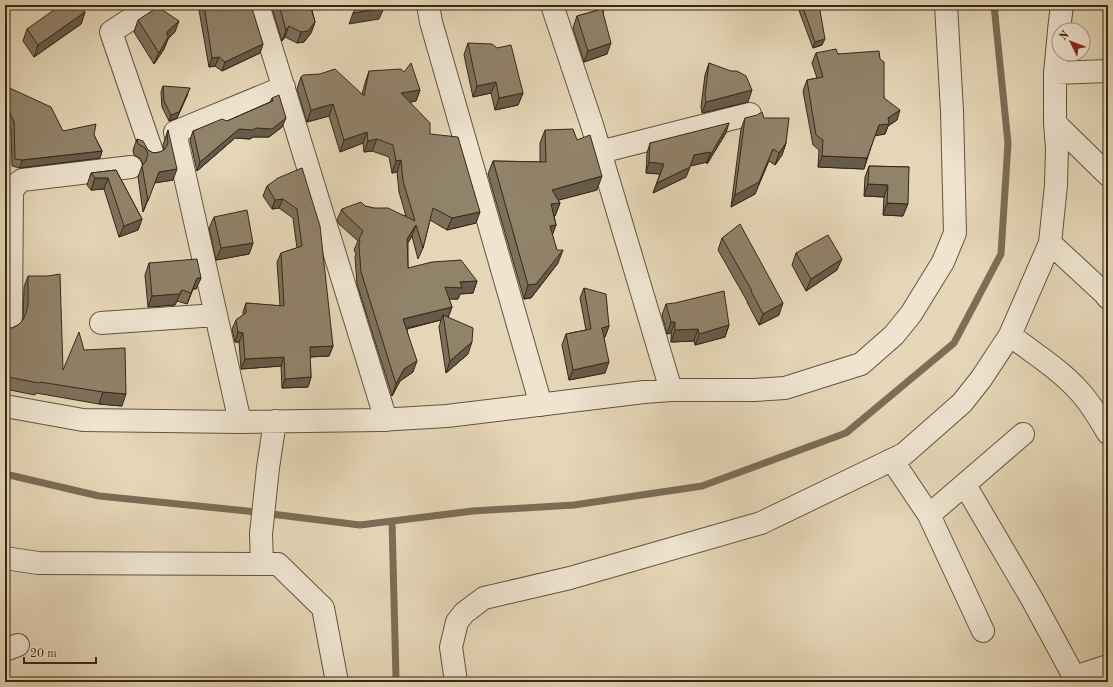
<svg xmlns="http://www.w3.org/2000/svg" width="1113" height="687" font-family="'Old Standard TT',serif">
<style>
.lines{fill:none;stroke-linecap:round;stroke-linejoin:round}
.stream{stroke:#7c6d56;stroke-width:7}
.minor-casing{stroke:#62543e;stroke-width:24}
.minor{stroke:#eee4d0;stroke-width:22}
.wall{fill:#7d705b;stroke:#372816}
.shaded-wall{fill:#665b4a;stroke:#372816}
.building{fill:#91826a;stroke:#372816}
</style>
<rect width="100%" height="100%" fill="#e5d6b7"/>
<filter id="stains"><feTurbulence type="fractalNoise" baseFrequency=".005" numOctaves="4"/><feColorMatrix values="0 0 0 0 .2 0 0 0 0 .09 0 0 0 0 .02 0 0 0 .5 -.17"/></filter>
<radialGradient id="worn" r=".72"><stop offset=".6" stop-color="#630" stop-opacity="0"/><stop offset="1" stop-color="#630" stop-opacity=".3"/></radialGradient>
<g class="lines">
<!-- stream -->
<path class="stream" d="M5,474L99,496L247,511L360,525L473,511L574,505L702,486L846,433L954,343L1001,254L1008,143L994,5
M392,521L396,678L397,682"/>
<!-- minor casing -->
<g class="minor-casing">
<path id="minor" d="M152,5L111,32L152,152
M258,5L386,420
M428,5L431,22L541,405
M552,5L592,125L671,390
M1059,30L1062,5
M1055,73L1108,71
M1055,123L1108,175
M600,152L750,114
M1050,243L1104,293L1108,298
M101,323L216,315
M5,327L10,322L11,316L12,191L18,183L22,180L131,167
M1010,335C1033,353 1061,370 1080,392C1091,404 1099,418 1108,433
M5,406L83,420L240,422L379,420L447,416L644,392L671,390H754L785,388L861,364L894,335L911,314L943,262L955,233L952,111L946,5
M240,422L175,132L284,87
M892,460L929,515L1023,434
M965,485L1032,599L1077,682
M929,515L983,631
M5,558L38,563L278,564L323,608L337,682
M262,564L261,534L268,468L275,421
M5,650L18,645
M1075,677L1108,666
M456,682L451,647L457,622L464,613L484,598L570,578L761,523L904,454L962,403L981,379L1010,335L1050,243L1056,185L1057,148L1055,123V73L1059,31"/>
</g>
<!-- minor -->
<use href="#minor" class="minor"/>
</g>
<!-- wall -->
<path class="wall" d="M201,5H204L263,44L260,53L222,71L215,66L209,67L199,10Z
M271,5H319L312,10L315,22L311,33L304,42L297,43L285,37L282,41Z
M597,5H619V6L603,10L607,54L584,62L573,28L577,16L599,10Z
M797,5H819L822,45L813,48Z
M85,12L81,24L34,57L23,41L27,29Z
M138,20L175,32L168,39L164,49L154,64L134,32Z
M468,43L523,93L518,105L495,110L491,93L473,97L464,55Z
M816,53L838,54L880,59L884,98L897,120L888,126L885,134L875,135L864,169L818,167L819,150L813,145L803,91L807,80L817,78L812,63Z
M709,63L748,102L702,113L701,107L705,75Z
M369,71L420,90L416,101L410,102L430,134L476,223L447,230L430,220L423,248L418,259L412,236L408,243V268L477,281L473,293L460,294L458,299H449L452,307L448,317L468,354L446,373L439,327L441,320L407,329L413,372L400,381L392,396L357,284L355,257L356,254L354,250L358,241L339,224L337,220L342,209L365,206L406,216L399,192L397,172L392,173L389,157L372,151L364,152L363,143L340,152L329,116L307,122L297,89L301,77L362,94L365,83Z
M5,86L63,131L94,135L102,151L100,158L20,168L12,166L11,129L5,116Z
M163,86L188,94L177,118L169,121L162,107L161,92Z
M272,98L282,127L269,137H253L250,139L235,138L197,171L190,140L193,131L227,121L270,102Z
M745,118H764L786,143L782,155L775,165L769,161L755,194L731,207L741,129Z
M168,130L173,180L154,183L143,212L138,177L142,166L143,165L141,159L134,155L133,150L137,139L148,150L153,153L160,152L164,150L163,145Z
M545,130L577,140L597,190L558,200L560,203L555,216H554L556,225L552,234L558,263L531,298L524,299L488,174L493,161L540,162V143Z
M726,133L707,164V162L690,166L686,177L653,193L660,174L646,173L647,153L650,143Z
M869,166L909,167L903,216L883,215L884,197L864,196L865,177Z
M302,168L333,346L329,356L310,357L311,377L308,387L282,388L281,366L241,369L239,342H235L232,329L236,320L243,315V312L246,303L280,306L277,262L281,253L297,248L293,218L279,208L272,209L263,196L267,186Z
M116,170L142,219L138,230L119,237L104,189L91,190L87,185L91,173Z
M214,217L253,243L249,254L216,260L209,228Z
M722,238L779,315L759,325L747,302V301L718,250Z
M796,253L837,270L806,291L792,265Z
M149,263L201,278L196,289H193L187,304L177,301L175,305L148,307L145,275Z
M28,276L63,370L84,350L122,406L99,404L36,393L35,395L5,389V327L6,328H12L18,325L23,320L24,287Z
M584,288L609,326L605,337H604L605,373L569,380L562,345L566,334L586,330L580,298Z
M666,304L729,325L725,337L695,345L694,341L671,342V333L667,334L662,315Z"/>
<!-- shaded-wall -->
<path class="shaded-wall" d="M309,5H319L306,14Z
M601,5H619V6L599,11Z
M384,8L379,19L349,24L353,13Z
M85,12L81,24L34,57L38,45Z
M179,21L175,32L168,39L164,49L154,64L167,32Z
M315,22L311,33L304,42L297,43L301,32Z
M289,26L285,37L282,41L286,30Z
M825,39L822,45L813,48L815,42Z
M611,43L607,54L584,62L588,51Z
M263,44L260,53L222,71L225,62Z
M219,57L215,66L209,67L212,58Z
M496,82L491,93L473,97L477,86Z
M190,88L177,118L169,121L171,115Z
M420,90L416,101L397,105L401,93Z
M752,90L748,102L702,113L706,102Z
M523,93L518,105L495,110L499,98Z
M333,104L329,116L307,122L311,110Z
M900,110L897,120L888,126L885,134L875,136L879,125L888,118Z
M286,118L282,127L269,137H253L250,139L235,138L197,171L200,162L239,129L256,128Z
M729,123L726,133L707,164L711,154Z
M367,132L363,143L340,152L344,140Z
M377,139L372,151L364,152L368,141Z
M786,143L782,155L775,165L779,153Z
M773,149L755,194L731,207L735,195Z
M102,151L100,158L20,168L22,160Z
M710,152L707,162L690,166L694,155Z
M822,156L867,158L864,169L818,167Z
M401,160L397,172L392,173L396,161Z
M649,162L664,164L661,174L646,173Z
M690,167L686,177L653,193L657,183Z
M177,169L173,180L154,183L143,212L159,172Z
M602,176L597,190L548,203L552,190Z
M95,178H108L104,189L91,190Z
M868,184L888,185L884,197L864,196Z
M283,199L279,208L272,209L275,200Z
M560,203L555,216L546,218L551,204Z
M887,203L908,204L903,216L883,215Z
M480,212L476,223L447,230L452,218Z
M142,219L138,230L119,237L124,226Z
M416,225L412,236L403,250L407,239Z
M556,225L551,239L550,226Z
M253,243L249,254L216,260L221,248Z
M563,250L558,263L531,298L524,299L528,285Z
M842,259L837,270L806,291L811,279Z
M197,278H201L196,289H193L187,304Z
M477,281L473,293L460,294L458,299H441L445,287L460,282Z
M182,290L175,305L148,307L152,296Z
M783,303L779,315L759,325L763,314Z
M452,307L448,318L443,315L441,320L399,330L403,319Z
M671,322H675L671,333L667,334Z
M729,325L725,337L695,345L699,334Z
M609,326L605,337L598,339L602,328Z
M698,329L694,341L671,342L675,330Z
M238,332L243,333L239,342H235Z
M9,339L5,349V342Z
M472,342L468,354L446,373L450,361Z
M333,346L329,356L306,357L310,347Z
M284,357L281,366L241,369L245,359Z
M417,361L413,372L400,381L392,396L396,384L404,369Z
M609,362L605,373L569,380L573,370Z
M311,377L308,387L282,388L285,379Z
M103,392L126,394L122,406L99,404Z"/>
<!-- building -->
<path class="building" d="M61,5H80L85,12L38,45L27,29Z
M204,5H251L263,44L225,62L219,57L212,58Z
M279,5H310L315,22L308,31L301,32L289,26L286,30Z
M357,5H383L384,8L353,13Z
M802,5H819L825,39L815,42Z
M158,7L179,21L167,32L168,37L159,53L138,20Z
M602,9L611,43L588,51L577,16Z
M468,43L492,44L497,48L511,45L523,93L499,98L496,82L477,86Z
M836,49L838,54L879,51L880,59L884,62V98L900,110L888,118L889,124L879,125L867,158L822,156L823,140L816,135L807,80L823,77L816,53Z
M411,63L420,90L401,93L430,123V134L458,137L480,212L452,218L433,208L423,248L416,225L407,239L408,268L432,262L461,260L477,281L460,282L462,288L445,287L452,307L403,319L417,361L404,369L396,384L361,272L359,246L360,242L359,239L363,231L343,212L342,209L361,202L365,206L373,208H388L415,221L403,181L401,160L396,161L393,145L377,139L368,141L367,132L344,140L333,104L311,110L301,77L303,75L320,74L335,69L364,96L369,71L401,69L404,72Z
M709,63L731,71H737L746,76L752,90L706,102L705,95Z
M5,86L51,107L63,131L96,124L94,135L102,151L22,160L15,159L14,122L8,109L5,106Z
M163,86L190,88L179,112L171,115L164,101Z
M279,95L286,118L272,129L256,128L253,130L239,129L200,162L193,131L222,119L227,121L273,101L272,98Z
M762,112L764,118H789L786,143L779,153L773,149L759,182L735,195L745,118L757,115Z
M729,123L711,154L710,152L694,155L690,167L657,183L664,164L649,162L650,143Z
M573,129L577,140L590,135L602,176L552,190L560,203L551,204L556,225L550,226L557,250H563L536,284L528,285L493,161L546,162L545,130Z
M168,130L177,169L159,172L148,201L142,166L146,161L148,154L145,148L138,144L137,139L143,141L148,150L153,153L160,152L165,149L168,143L167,133Z
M869,166L909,167L908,204L887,203L888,185L868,184Z
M302,168L320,226L333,346L310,347L311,377L285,379L284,357L245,359L243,333L238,332L236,320L246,313V303L284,306L281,253L302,246L297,209L283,199L275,200L267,186L278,178Z
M116,170L142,219L124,226L108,178H95L91,173Z
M247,210L253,243L221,248L214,217Z
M740,224L783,303L763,314L751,291H752L722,238Z
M828,235L842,259L811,279L796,253Z
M197,259L201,278H197L191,293L182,290L179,294L152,296L149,263Z
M60,274L63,370L79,332L84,350L125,348L126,394L103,392L40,382L39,383L8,377L9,339L5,342V327L6,328H12L18,325L23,320L26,313L28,305V276H48Z
M584,288L606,294L609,326L602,328L609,362L573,370L566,334L591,329Z
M724,291L729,325L699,334L698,329L675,330V322H671L666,304L675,303Z
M443,315L473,328L472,342L450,361Z"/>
<!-- margin -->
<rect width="1113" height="687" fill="none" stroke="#e5d6b7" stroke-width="20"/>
<rect x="6" y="6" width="1101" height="675" fill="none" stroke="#372816" stroke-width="2"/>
<rect x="10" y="10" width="1093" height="667" fill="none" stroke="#372816"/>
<!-- north arrow -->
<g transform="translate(1071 42) rotate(313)"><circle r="19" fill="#eee4d0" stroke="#a59986"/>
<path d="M0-3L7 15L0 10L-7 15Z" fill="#8f2418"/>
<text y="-6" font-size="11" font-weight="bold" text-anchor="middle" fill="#372816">N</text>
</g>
<!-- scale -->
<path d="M24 657v6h72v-6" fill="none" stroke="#372816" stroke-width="2"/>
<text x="30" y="657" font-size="12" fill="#372816" stroke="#eee4d0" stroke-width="3" paint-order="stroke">20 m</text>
<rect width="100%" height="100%" filter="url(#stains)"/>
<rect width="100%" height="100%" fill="url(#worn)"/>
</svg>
